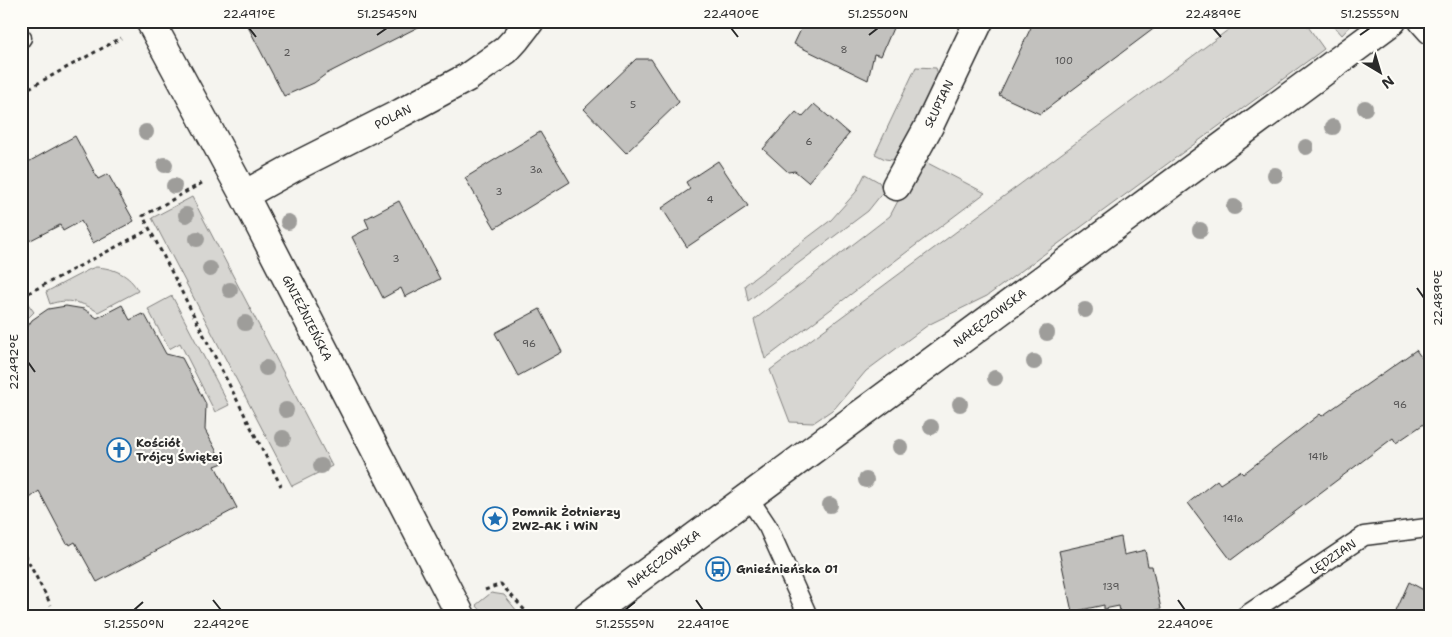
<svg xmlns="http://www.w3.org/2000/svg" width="1452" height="637" font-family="'Shantell Sans',sans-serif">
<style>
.green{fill:#d7d6d2;stroke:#81807e}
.building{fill:#c2c1be;stroke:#2b2b2b}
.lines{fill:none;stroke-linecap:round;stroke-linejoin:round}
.service-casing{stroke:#2b2b2b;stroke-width:21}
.minor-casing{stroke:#2b2b2b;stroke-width:31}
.secondary-casing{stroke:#2b2b2b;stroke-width:31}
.path{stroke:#2b2b2b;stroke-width:3;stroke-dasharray:4 4;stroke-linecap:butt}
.service{stroke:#fdfcf7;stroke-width:18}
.minor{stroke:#fdfcf7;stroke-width:28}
.secondary{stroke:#fdfcf7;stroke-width:28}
.tree{fill:#9e9d9a}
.ticks{fill:none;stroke:#2b2b2b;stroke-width:2}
.labels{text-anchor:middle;stroke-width:4.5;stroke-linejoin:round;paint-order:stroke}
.number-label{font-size:10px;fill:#515050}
.street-label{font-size:12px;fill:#2b2b2b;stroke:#fdfcf7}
.poi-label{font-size:12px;font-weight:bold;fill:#2b2b2b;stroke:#fdfcf7;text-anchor:start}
.neatline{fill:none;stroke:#2b2b2b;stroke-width:2}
.ticks-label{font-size:12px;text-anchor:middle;fill:#2b2b2b}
</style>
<rect width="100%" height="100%" fill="#f5f4ef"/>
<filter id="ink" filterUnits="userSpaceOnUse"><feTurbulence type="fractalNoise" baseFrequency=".02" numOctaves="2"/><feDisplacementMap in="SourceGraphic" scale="10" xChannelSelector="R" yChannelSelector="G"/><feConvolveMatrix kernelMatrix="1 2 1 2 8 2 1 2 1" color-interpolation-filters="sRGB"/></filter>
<g filter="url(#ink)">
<!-- green -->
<path class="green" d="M1240,21H1304L1324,49L987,296L928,325L866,371L835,408L813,423L790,422L770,370Z
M1325,21H1355L1342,35L1335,27L1328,25Z
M916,67L936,68L940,81L899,161L885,159L875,154Z
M920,159L985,193L765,359L754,320L890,216Z
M865,174L879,182L884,191L868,211L748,301L745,285L831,220L856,192Z
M192,197L332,466L292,486L152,218Z
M96,267C114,268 130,275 138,291L98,312C83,302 67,298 50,304L46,292L90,269Z
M172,296L229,405L215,412L180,343L169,349L148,309Z
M26,301L34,312L27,319L21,327V304Z
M491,593L504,595L521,616H486L476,605Z"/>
<!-- building -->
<path class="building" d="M245,21H430L326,74L314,83L284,96Z
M805,21H896L881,56L874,54L868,80L794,44Z
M1034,21H1164L1040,114L999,95Z
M636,59H651L679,102L626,153L584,109Z
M814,104L849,134L808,182L795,171L788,172L763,149L796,112L802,117Z
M540,132L570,182L495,228L465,178Z
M75,136L98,179L108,174L134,221L93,243L81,221L63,231L60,225L21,245V166Z
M718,161L748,206L687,247L662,208L690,189L686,182Z
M399,201L440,279L405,297L401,288L383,298L352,237L369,228L365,219Z
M122,305L130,320L142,314L143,315H145L166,354L182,358L206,404L205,430L223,463L215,466L237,508L97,582L75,542L70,545L69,543L67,544L39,491L21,505V337L32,320L48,309L66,306L84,309L97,318Z
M540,309L562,352L518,376L495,333Z
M1416,350L1431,371V419L1396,443L1393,438L1231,560L1188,503L1217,480L1220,484L1240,471L1243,474L1320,414L1322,416Z
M1121,537L1124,555L1145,550L1148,566H1152L1161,609L1132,616H1121L1119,606L1104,609V605L1072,612L1059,551Z
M1409,582L1431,594V616H1394Z"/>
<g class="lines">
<!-- service casing -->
<g class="service-casing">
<path id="service" d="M21,37L22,38
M748,497L768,527L808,616
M1245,616L1364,536L1427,528L1431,530"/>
</g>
<!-- minor casing -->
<g class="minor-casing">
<path id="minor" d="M150,21L244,195L461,616
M1423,21L1431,30
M896,186L929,126L979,21
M244,195L298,165L401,113L468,77L506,50L516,39L530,21"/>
</g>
<!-- secondary casing -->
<g class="secondary-casing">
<path id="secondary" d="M588,616L1392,21"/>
</g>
<!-- path -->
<path class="path" d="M21,87H31L121,38
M202,183L143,216L281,486
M21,297L150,229
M21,548L51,605
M485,590L501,584L530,616"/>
<!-- service -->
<use href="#service" class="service"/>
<!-- minor -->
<use href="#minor" class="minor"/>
<!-- secondary -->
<use href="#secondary" class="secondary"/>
</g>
<!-- trees -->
<g class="tree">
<circle cx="1365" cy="108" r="8"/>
<circle cx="1333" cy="127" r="8"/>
<circle cx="146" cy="132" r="8"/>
<circle cx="1306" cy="147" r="8"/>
<circle cx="165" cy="165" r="8"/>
<circle cx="1275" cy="175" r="8"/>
<circle cx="174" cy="186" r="8"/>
<circle cx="1234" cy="207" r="8"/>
<circle cx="186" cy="215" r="8"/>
<circle cx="288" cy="222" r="8"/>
<circle cx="1200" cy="230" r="8"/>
<circle cx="197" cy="239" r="8"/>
<circle cx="210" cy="269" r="8"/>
<circle cx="230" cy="290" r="8"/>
<circle cx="1085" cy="310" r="8"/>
<circle cx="245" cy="323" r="8"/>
<circle cx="1047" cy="333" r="8"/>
<circle cx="1034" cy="362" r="8"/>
<circle cx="266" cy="368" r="8"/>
<circle cx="995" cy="378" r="8"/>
<circle cx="960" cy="404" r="8"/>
<circle cx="286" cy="410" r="8"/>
<circle cx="931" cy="427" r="8"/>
<circle cx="283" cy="438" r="8"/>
<circle cx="900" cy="447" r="8"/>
<circle cx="321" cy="466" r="8"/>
<circle cx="866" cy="480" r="8"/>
<circle cx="830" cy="505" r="8"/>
</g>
</g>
<!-- ticks -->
<path class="ticks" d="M249,28L256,37M731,28L738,37M1213,28L1221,37M377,35L387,28M869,35L878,28M1360,35L1370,28M1417,288L1424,298M28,362L35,372M213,600L221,610M696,600L703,610M1178,600L1185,610M134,610L143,602M625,610L635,602"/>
<!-- icons -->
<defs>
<g id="church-ring" transform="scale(1.25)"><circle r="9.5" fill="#fdfcf7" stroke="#1f6fb2" stroke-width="1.5"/><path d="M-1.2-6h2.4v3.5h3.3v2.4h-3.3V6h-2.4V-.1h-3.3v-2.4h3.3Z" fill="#1f6fb2"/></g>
<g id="sight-ring" transform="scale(1.25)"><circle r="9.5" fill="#fdfcf7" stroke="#1f6fb2" stroke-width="1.5"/><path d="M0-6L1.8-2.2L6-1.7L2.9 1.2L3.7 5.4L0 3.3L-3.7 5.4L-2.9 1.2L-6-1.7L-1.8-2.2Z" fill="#1f6fb2"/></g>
<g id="bus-ring" transform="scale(1.25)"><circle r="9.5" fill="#fdfcf7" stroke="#1f6fb2" stroke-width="1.5"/><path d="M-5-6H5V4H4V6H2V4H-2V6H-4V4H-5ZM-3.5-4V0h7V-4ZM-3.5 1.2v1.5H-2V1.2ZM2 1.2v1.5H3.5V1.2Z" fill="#1f6fb2"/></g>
</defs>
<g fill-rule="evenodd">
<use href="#church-ring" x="119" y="450"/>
<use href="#sight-ring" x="495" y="519"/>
<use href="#bus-ring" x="718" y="569"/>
</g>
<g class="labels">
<!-- number labels -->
<g class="number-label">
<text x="844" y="53">8</text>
<text x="287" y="56">2</text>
<text x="1064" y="64">100</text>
<text x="633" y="108">5</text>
<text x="809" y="145">6</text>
<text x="536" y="173">3a</text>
<text x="499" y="195">3</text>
<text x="710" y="203">4</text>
<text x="396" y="262">3</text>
<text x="529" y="347">96</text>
<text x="1400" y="408">96</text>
<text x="1318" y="460">141b</text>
<text x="1233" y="522">141a</text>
<text x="1111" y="590">139</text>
</g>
<!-- street labels -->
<g class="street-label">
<text transform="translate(939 104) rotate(-64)" y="4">SŁUPIAN</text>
<text transform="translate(393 117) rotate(-27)" y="4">POLAN</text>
<text transform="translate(307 318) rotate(63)" y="4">GNIEŹNIEŃSKA</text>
<text transform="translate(990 318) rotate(-37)" y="4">NAŁĘCZOWSKA</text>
<text transform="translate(1333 557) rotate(-34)" y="4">LĘDZIAN</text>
<text transform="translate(664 559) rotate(-37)" y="4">NAŁĘCZOWSKA</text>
</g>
<!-- poi labels -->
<g class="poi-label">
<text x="136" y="447">Kościół<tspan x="136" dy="14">Trójcy Świętej</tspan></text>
<text x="512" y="516">Pomnik Żołnierzy<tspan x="512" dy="14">ZWZ-AK i WiN</tspan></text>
<text x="736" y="573">Gnieźnieńska 01</text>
</g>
</g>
<!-- margin -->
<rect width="1452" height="637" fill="none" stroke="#fdfcf7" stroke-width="55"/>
<!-- north arrow -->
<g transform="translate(1380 72) rotate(142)" stroke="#fdfcf7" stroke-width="4" paint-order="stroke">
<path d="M0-4L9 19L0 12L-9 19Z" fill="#2b2b2b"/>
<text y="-8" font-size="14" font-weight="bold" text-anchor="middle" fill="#2b2b2b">N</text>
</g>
<rect x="28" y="28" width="1396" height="582" class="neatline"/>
<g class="ticks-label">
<text x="249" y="18">22.491°E</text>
<text x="387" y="18">51.2545°N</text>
<text x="731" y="18">22.490°E</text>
<text x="878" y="18">51.2550°N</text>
<text x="1213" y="18">22.489°E</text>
<text x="1370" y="18">51.2555°N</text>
<text transform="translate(1438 298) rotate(-90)" y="4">22.489°E</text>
<text transform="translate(14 362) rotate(-90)" y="4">22.492°E</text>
<text x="134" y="628">51.2550°N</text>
<text x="221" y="628">22.492°E</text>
<text x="625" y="628">51.2555°N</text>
<text x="703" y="628">22.491°E</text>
<text x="1185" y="628">22.490°E</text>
</g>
</svg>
